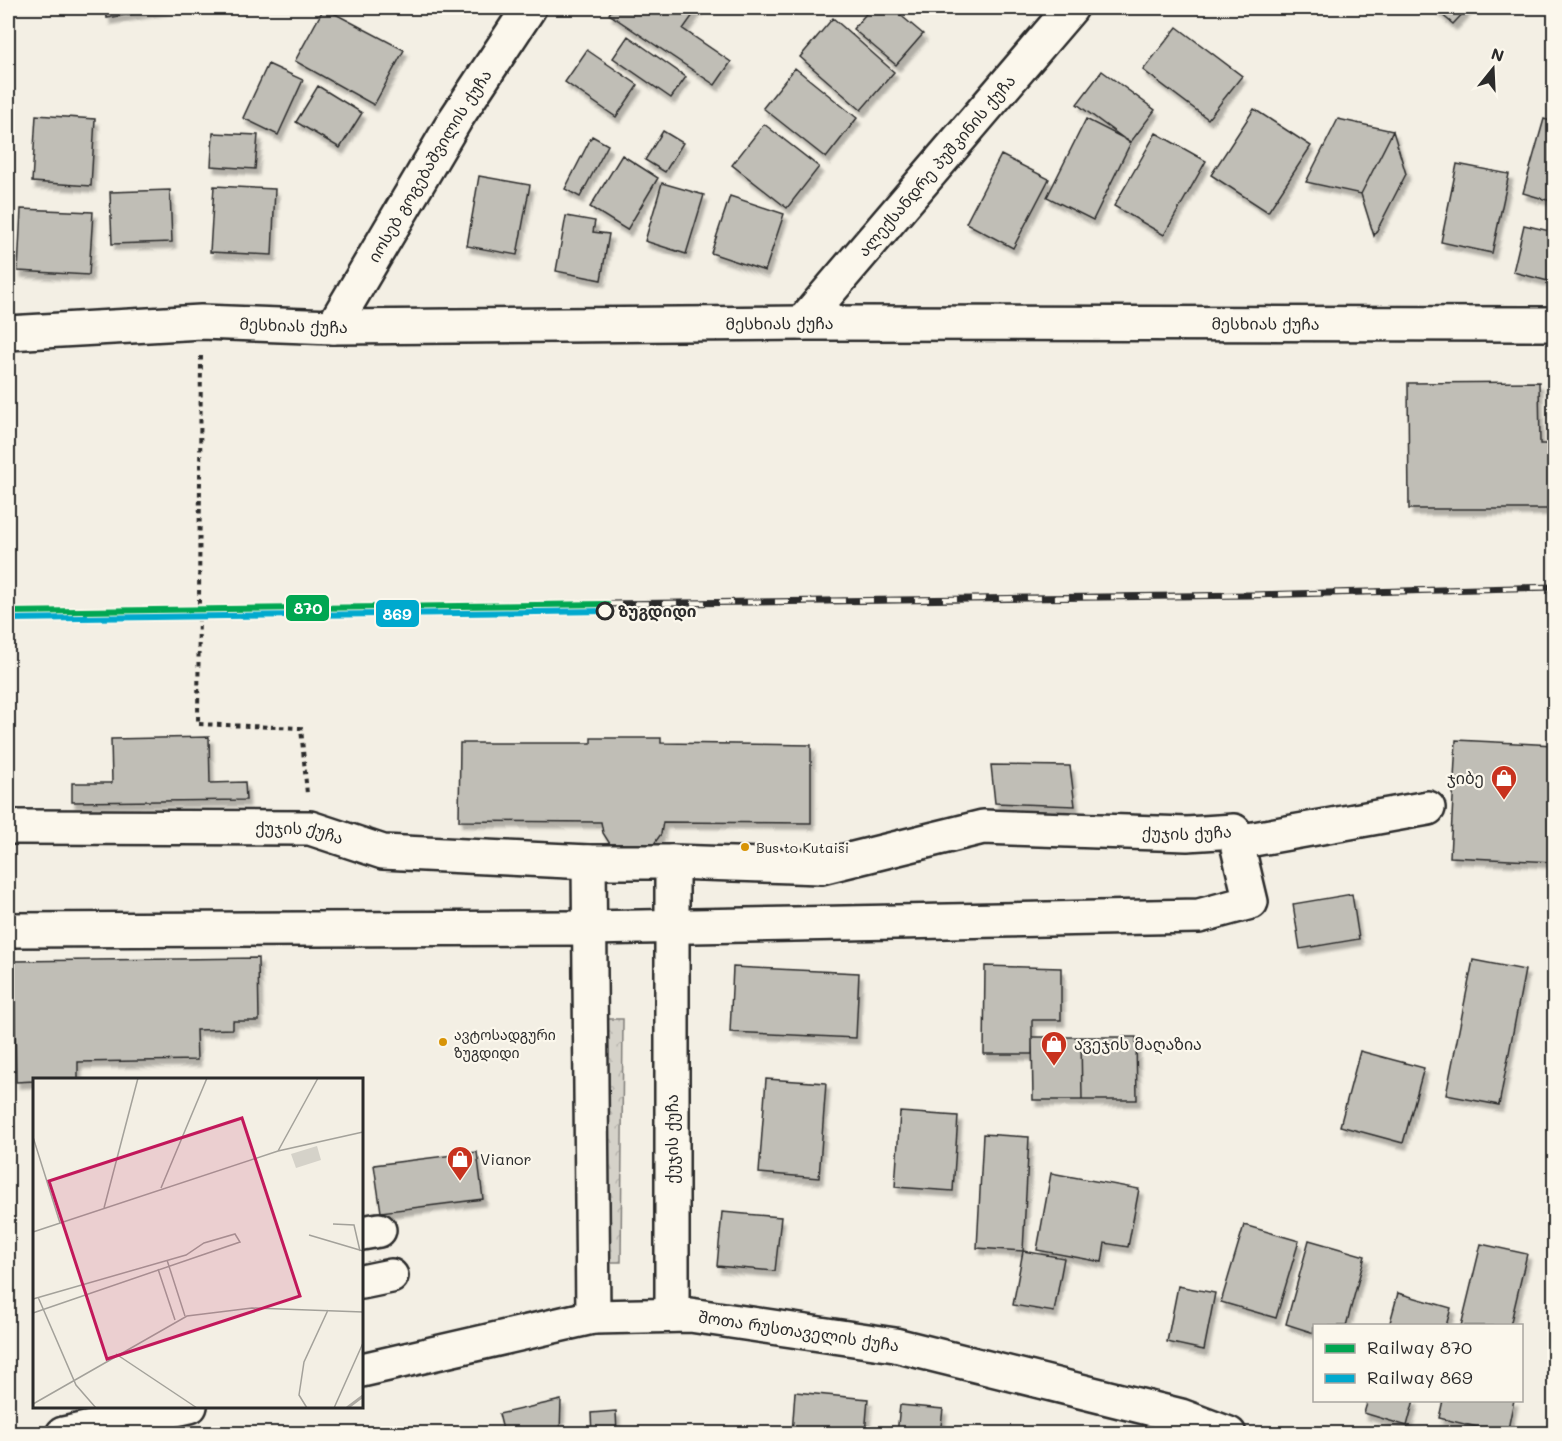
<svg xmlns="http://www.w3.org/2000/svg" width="1562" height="1441" font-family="Mali,'Noto Sans Georgian',sans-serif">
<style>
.forest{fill:url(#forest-crowns);stroke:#807e7a;stroke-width:1.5}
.building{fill:#c0beb6;stroke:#2b2b2b;stroke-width:1.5;filter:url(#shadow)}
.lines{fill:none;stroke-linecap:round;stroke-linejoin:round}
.minor-casing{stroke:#2b2b2b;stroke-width:38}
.major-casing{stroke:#2b2b2b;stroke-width:38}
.path{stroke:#2b2b2b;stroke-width:4;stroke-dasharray:4.5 4.5;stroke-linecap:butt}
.minor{stroke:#fbf7ec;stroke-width:33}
.major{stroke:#fbf7ec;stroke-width:33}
.rail-casing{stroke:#2b2b2b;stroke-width:7}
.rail{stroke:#fbf7ec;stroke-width:4.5;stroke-dasharray:14;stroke-linecap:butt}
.rail-1-casing{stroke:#fbf7ec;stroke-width:10}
.rail-2-casing{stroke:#fbf7ec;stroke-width:10}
.rail-1{stroke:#00a651;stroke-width:6}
.rail-2{stroke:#00a9ce;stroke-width:6}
.stop-dot{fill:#fbf7ec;stroke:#2b2b2b;stroke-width:3}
.bus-dot{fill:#d89406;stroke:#fbf7ec;stroke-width:2}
.labels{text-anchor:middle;stroke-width:4.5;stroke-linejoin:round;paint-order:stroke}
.bus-label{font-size:14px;fill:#2b2b2b;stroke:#fbf7ec;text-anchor:start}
.street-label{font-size:16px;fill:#2b2b2b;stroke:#fbf7ec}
.stop-label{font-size:16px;font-weight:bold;fill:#2b2b2b;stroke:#fbf7ec;text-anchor:start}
.poi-label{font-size:16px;fill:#2b2b2b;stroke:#fbf7ec;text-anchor:start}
.inset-river{fill:none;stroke:#aca9a2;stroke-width:3}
.inset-road{fill:none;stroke:#a3a19a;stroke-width:1.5}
.view{fill:#c2185b;fill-opacity:0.15;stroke:#c2185b;stroke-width:3}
.inset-edge{fill:none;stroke:#2b2b2b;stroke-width:3}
.line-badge{stroke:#fbf7ec;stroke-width:2}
.badge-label{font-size:16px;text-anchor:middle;font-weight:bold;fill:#fff}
</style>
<defs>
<pattern id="forest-crowns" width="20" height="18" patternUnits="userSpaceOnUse" patternTransform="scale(1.5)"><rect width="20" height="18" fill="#d5d2c9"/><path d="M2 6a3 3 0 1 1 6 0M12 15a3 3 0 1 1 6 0" fill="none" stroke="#b7b4ad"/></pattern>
<filter id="shadow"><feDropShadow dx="3.5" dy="6" stdDeviation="1.5" flood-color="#0004"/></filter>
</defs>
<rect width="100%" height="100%" fill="#f3efe4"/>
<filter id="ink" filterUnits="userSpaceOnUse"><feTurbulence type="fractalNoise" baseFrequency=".0167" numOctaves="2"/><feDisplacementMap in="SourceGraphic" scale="12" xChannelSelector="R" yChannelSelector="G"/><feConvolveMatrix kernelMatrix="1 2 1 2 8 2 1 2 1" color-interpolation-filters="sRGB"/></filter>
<g filter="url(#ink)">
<!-- forest -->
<path class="forest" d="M597,1019H623L621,1262H595Z"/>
<!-- building -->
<path class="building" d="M106,8H165L107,18Z
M324,8L404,50L374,105L295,61Z
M613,8H698L683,29L731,62L715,85L609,14Z
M871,8H892L923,34L896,65L853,29Z
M1434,8H1468L1453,24Z
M833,18L894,72L861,110L800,57Z
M1177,27L1242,76L1208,119L1143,70Z
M628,36L686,77L671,98L613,58Z
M587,50L638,85L616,117L565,82Z
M268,64L303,80L278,135L243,118Z
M795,68L857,118L826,158L763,108Z
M1102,71L1155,110L1130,143L1077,104Z
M318,86L362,113L340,148L296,122Z
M1254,109L1311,146L1268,212L1211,175Z
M36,115L95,119L91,186L32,182Z
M1086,119L1131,142L1093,220L1047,197Z
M1338,119L1393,131L1361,194L1306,182Z
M1544,119L1554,122V202L1523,193Z
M764,124L819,167L787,208L732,165Z
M663,131L683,143L665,172L645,160Z
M1393,131L1406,174L1374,236L1361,194Z
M213,133L258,135L255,169L211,166Z
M1156,133L1206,161L1164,235L1114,206Z
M592,136L608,145L580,197L565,189Z
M622,155L658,178L627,230L590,207Z
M1001,155L1049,179L1013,248L966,223Z
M1457,164L1509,174L1492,253L1441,242Z
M479,176L530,185L517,255L467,246Z
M662,183L704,195L686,254L645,241Z
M214,186L275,189L272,255L210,252Z
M170,190L172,242L112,244L110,192Z
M730,196L784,214L765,271L711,253Z
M21,209L93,212L89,275L18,271Z
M566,216L595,221L593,232L609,234L601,280L556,271Z
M1524,225L1554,232V273L1552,282L1513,272Z
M1539,382L1540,444H1554V509H1409L1408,383Z
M209,737L210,783L245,782L246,800L72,802V783H112L111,739Z
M591,738H661V743L811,745V823L663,822L661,834L654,844L644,851H620L610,844L603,833L601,822L459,821L460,743H591Z
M1456,740L1554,745V862L1450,857Z
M991,765L1070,766L1075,806L995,803Z
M1352,894L1359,939L1300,949L1293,904Z
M258,958L259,1021H233V1029L196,1030L197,1060L78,1062V1080H34V1081L16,1082L14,961Z
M1473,960L1525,970L1499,1105L1446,1095Z
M985,966L1061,968V1020H1032V1054H984Z
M733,967L859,973L856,1038L730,1032Z
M1032,1037H1081L1082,1100H1033Z
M1081,1037H1136L1137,1100H1082Z
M1360,1051L1424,1068L1403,1143L1340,1126Z
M766,1079L826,1083L819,1178L759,1173Z
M900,1112L958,1116L953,1191L895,1187Z
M983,1134L1029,1137L1023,1251L977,1248Z
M477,1152L483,1199L381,1212L374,1165Z
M1051,1173L1139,1189L1128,1247L1105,1243L1102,1262L1037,1250Z
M722,1212L781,1217L775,1271L717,1266Z
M1244,1225L1299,1241L1276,1318L1221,1302Z
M1309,1240L1365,1256L1346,1326H1314V1333L1286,1324Z
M1481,1244L1527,1254L1510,1326H1461Z
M1023,1251L1064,1258L1054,1312L1013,1305Z
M1178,1286L1215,1293L1204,1350L1167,1342Z
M1398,1293L1451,1308L1446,1326H1389Z
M795,1392L868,1399L865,1434H792Z
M561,1400L560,1434H504L499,1414Z
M1368,1400H1414L1407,1426L1364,1413Z
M1443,1400H1514L1507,1434L1439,1418Z
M900,1405L943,1409L940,1434H897Z
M616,1411L617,1434H592L591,1413Z"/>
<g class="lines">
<!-- minor casing -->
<g class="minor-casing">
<g id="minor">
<path id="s1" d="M802,323L1071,8"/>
<path id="s2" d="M333,327L455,120L529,8"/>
<path id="s3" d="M8,333L201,322L333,327L802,323L1554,324"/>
<path id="s4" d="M8,827L310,828L383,852L589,862H672L821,867L983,827L1187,834L1234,831L1251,902L1199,916L589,928L8,930"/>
<path d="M1237,842L1428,808"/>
<path d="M589,862L593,1317"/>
<path d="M672,862V1315"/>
<path d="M362,1233L379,1230"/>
<path d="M362,1282L391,1276"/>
</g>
</g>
<!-- major casing -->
<g class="major-casing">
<g id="major">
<path id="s5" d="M362,1370L593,1317L690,1315L895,1345L1181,1416L1229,1434"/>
<path d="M63,1434L190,1406"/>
</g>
</g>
<!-- path -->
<path class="path" d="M201,356L198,724L301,728L307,794"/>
<!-- minor -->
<use href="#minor" class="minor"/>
<!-- major -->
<use href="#major" class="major"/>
<!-- rail casing -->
<g class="rail-casing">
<path id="rail" d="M607,604L1250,595L1554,587"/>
</g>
<!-- rail -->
<use href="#rail" class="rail"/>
<!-- rail-1 casing -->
<g class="rail-1-casing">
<path id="rail-1" d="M8,612L607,604"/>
</g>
<!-- rail-2 casing -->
<g class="rail-2-casing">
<path id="rail-2" d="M8,619L607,611"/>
</g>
<!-- rail-1 -->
<use href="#rail-1" class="rail-1"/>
<!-- rail-2 -->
<use href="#rail-2" class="rail-2"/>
</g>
</g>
<!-- icons -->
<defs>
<g id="shop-pin" transform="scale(1.35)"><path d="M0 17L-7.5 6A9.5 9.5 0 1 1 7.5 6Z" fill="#c8321e" stroke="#fbf7ec"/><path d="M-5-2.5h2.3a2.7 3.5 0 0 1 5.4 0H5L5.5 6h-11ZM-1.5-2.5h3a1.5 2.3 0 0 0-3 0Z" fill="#fff"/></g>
</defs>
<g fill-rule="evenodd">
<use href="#shop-pin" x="1504" y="778"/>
<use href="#shop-pin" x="1054" y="1044"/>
<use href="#shop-pin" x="460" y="1159"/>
</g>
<!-- markers -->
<circle class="stop-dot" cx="605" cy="611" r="8"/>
<g class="bus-dot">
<circle cx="745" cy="847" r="5"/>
<circle cx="443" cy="1042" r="5"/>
</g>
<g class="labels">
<!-- bus labels -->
<g class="bus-label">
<text x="756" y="853">Bus to Kutaisi</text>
<text x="454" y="1040">ავტოსადგური<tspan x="454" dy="18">ზუგდიდი</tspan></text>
</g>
<!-- street labels -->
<g class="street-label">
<text dy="6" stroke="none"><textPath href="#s1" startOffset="207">ალექსანდრე პუშკინის ქუჩა</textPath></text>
<text dy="6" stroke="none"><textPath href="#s2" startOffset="188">იოსებ გოგებაშვილის ქუჩა</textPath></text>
<text dy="6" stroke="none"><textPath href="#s3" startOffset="772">მესხიას ქუჩა</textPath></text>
<text dy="6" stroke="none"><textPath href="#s3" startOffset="1258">მესხიას ქუჩა</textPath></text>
<text dy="6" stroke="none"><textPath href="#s3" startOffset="286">მესხიას ქუჩა</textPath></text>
<text dy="6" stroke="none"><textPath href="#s4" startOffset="292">ქუჯის ქუჩა</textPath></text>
<text dy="6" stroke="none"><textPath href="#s4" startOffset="1188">ქუჯის ქუჩა</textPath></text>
<text transform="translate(672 1139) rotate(-90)" y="6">ქუჯის ქუჩა</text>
<text dy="6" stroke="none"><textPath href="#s5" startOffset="444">შოთა რუსთაველის ქუჩა</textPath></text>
</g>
<!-- stop labels -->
<g class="stop-label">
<text x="618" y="617">ზუგდიდი</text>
</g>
<!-- poi labels -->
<g class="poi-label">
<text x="1484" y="784" text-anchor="end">ჯიბე</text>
<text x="1074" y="1050">ავეჯის მაღაზია</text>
<text x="480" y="1165">Vianor</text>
</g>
</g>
<!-- overview -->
<g transform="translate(33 1078)">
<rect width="330" height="330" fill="#f3efe4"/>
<path d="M284,68L288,82L263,90L258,76Z" fill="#d5d2c9"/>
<path class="inset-river" d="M314,330L330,318"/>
<path class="inset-road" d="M0,59L27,145M245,73L285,0M128,110L174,0M71,130L105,0M300,146L321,147L327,173M0,154L245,73L330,54M276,157L330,173M134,182L152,238M125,191L142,242M5,219L43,307L63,330M0,221L153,177L171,165L202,156L207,164L0,235M83,276L164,330M0,326L154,238L219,230L330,234M274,330L266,317L271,284L295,232M301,330L330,265"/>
<path class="view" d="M209,40L267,218L74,281L16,103Z"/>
<rect width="330" height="330" class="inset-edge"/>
</g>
<g class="line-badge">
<rect x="285" y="594" width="45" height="28" rx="6" fill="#00a651"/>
<rect x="375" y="599" width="45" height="29" rx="6" fill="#00a9ce"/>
</g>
<g class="badge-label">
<text x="308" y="614">870</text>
<text x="397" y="620">869</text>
</g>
<!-- margin -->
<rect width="1562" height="1441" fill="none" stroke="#fbf7ec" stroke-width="30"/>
<rect x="15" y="15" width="1532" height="1411" fill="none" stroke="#2b2b2b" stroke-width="2" filter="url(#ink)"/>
<!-- legend -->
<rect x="1313" y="1324" width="210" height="78" fill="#fbf7ec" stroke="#a8a59f" stroke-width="1.5"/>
<rect x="1325" y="1344" width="30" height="9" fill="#00a651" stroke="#a8a59f" stroke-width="1.5"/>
<text x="1367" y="1354" font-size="18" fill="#2b2b2b">Railway 870</text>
<rect x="1325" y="1374" width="30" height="9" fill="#00a9ce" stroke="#a8a59f" stroke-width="1.5"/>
<text x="1367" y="1384" font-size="18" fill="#2b2b2b">Railway 869</text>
<!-- north arrow -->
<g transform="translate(1493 69) rotate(18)" stroke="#fbf7ec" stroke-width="4.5" paint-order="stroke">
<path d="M0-4.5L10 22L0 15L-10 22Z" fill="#2b2b2b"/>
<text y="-9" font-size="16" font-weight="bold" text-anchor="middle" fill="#2b2b2b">N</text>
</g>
</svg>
